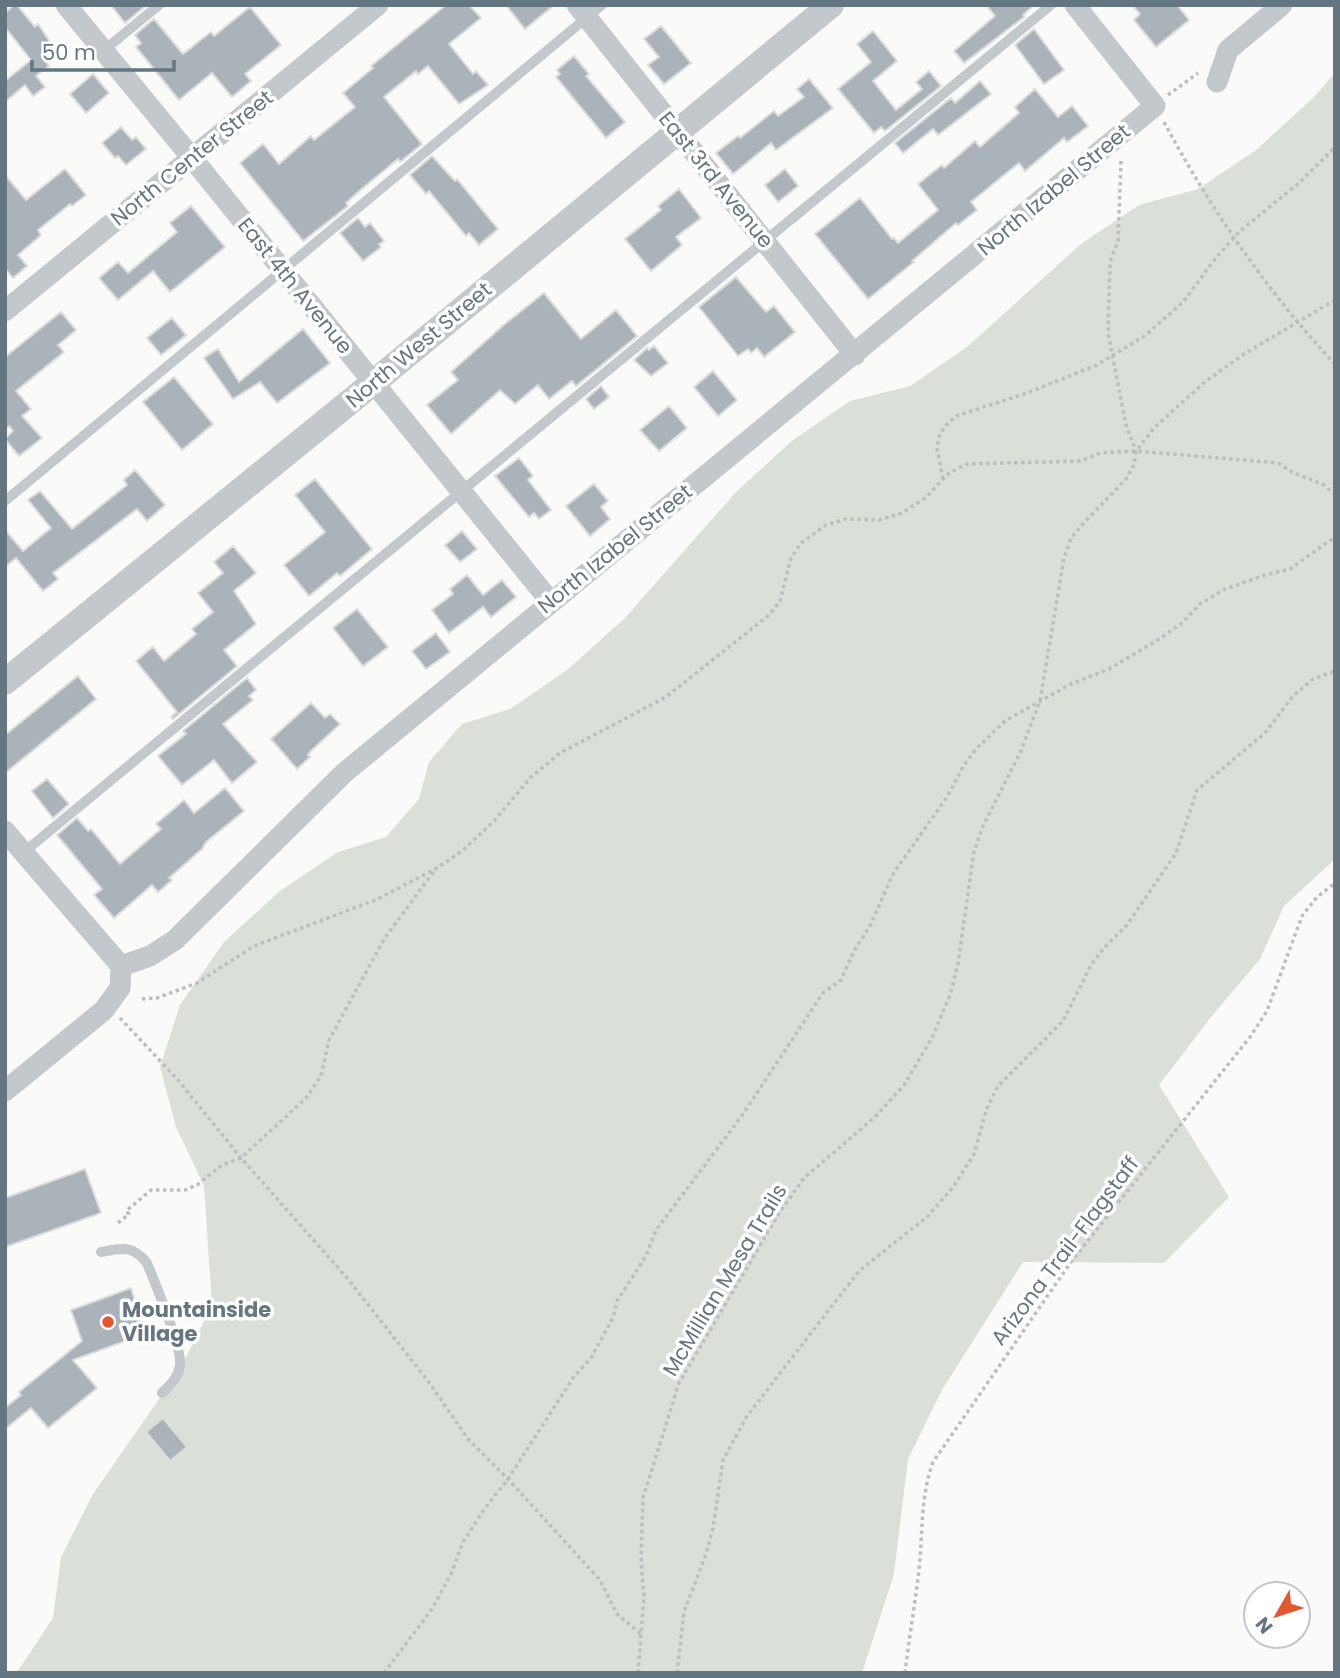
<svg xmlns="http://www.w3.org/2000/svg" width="1340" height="1678" font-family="Poppins,sans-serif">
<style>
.green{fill:#dadfd7}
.building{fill:#aab3b9;stroke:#dcdcda;stroke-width:2}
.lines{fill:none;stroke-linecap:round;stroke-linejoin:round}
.path{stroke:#bbbfc2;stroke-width:3.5;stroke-dasharray:3.5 3.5;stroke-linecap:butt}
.service{stroke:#c3c8cc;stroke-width:10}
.minor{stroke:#c3c8cc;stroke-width:21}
.tertiary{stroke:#c3c8cc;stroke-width:26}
.poi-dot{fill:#e4572e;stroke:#fff;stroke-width:2.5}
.labels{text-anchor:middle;stroke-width:7;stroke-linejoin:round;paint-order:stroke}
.street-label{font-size:21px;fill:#657683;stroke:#fff}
.poi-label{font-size:21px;font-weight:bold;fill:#657683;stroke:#fff;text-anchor:start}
</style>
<rect width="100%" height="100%" fill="#fafaf8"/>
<!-- green -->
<path class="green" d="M1335,73V859L1284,906L1260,959L1211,1017L1159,1085L1229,1197L1164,1263L1023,1262L942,1390L908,1459L894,1574L862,1673H14L20,1668L53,1618L61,1557L93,1494L180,1369L212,1306L204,1186L176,1127L160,1067L180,1005L224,942L280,891L338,852L386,837L419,799L429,762L462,724L510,709L567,670L624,619L736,492L793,440L850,401L910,386L967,347L1081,244L1139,205L1198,189L1256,150L1312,99Z"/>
<!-- building -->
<path class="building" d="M14,5H17L35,27L38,24L54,48L42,57L49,66L36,76L45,87L33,96L25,85L5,102V81L31,60L5,27V13Z
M111,5H143L144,7L125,23Z
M446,5H469L481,18L449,44L473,74L476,71L488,85L459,104L428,66L418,74L416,71L384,97L422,144L400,162L398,159L358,192L346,203L348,206L303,241L240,163L263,144L279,164L311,136L314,140L355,107L343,93L373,68L371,66Z
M506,5H554L525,29Z
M986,5H1034L1023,15L1024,17L964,63L954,51L995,16Z
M1132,5H1177L1189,20L1156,47L1134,20L1140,14Z
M250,7L281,45L245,74L251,81L232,97L212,73L179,100L136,47L141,43L135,35L154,19L183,54L211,32L214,36Z
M661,26L691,63L664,84L648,65L659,57L644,39Z
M1034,29L1064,70L1044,84L1015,45Z
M873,31L897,61L873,81L896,110L922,89L916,82L929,71L941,86L885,131L881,127L874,133L838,89L871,62L857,44Z
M574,56L589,74L586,76L625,122L606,138L556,77L560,74L557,70Z
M93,74L109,93L86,113L70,94Z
M809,79L833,108L776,150L771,143L733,174L716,153L738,136L740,138L774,111L778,116L804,97L797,89Z
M980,81L991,94L938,135L933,129L903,153L895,143L951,98L955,103Z
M1035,89L1058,117L1072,106L1088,126L1067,142L1064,138L1025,171L1019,163L971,202L977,210L958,225L956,223L912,261L914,262L868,299L815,234L860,198L892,239L894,238L898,243L938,210L918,184L942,165L944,168L975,141L980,147L1019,113L1015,107Z
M121,127L132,140L136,137L146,149L126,165L118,156L115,158L102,143Z
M432,156L455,181L457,179L498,229L479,245L469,233L466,236L429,191L426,194L410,175Z
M65,169L86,195L72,206L70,204L38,230L41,235L18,255L27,266L13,278L5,268V175L26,200Z
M785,169L798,186L778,202L765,185Z
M679,189L701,218L676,237L682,245L651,271L625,239L661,210L658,206Z
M191,206L225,247L170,292L153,271L118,300L99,278L118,262L128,273L177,232L170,223Z
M358,218L365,227L370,223L384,241L379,244L381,247L363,261L340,233Z
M736,277L766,312L774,306L795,332L764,357L757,348L751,353L748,349L738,356L699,307Z
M544,293L581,339L616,310L637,336L576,386L572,381L549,399L538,385L515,404L500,390L451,434L427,405L458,380L451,372L506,323Z
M61,312L76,330L58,345L64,352L16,391L31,409L22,416L42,438L19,456L5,439L13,431L9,426L5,430V357Z
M172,318L186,335L161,355L147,338Z
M303,329L330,363L277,403L260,382L233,399L204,358L218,349L239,382Z
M654,346L668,363L651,376L634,360L647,348L649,350Z
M713,371L737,400L718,416L694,387Z
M174,377L213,424L182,450L143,402Z
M601,386L609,397L594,409L586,399Z
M669,406L687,428L659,451L640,430Z
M519,458L533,476L528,480L551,510L539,519L534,513L529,517L495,476Z
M135,470L165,505L147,521L137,509L53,573L58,579L43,591L16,558L5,567V530L23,551L51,528L28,500L40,491L72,529L127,485L124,480Z
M315,479L372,549L340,576L337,573L309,596L284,565L325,532L295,495Z
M594,484L608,501L601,507L610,519L590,536L566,506Z
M462,531L477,549L460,562L445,545Z
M233,546L256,573L234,591L256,624L224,650L237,666L173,719L171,717L177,712L136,661L153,647L164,661L196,634L192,629L213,612L198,593L223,573L214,562Z
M467,575L483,595L502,580L516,597L491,617L483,607L449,633L432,610L453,594L450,589Z
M357,609L388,647L363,666L333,628Z
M436,633L450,652L426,669L412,651Z
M78,676L96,699L5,773V735Z
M247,678L256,690L249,696L253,700L223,724L257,762L232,783L214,760L182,785L158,756L186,734L183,731Z
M311,703L325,718L330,714L340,724L310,752L308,755L310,757L297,769L271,739Z
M47,779L69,804L53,818L32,791Z
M225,788L244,811L206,842L202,849L169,878L172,880L158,892L152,885L114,918L94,895L102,889L57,835L77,818L88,831L91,829L120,864L161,829L156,824L184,800L194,813Z
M85,1169L101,1213L5,1247V1198Z
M131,1288L145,1334L73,1360L97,1388L48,1428L31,1408L5,1429V1408L21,1395L19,1392L82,1341L71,1310Z
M163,1418L187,1447L170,1461L146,1432Z"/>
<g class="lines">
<!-- path -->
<path class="path" d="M1168,95L1198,73
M1164,122C1210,208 1268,293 1335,364
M1121,161L1118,241L1110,262L1108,333L1126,425L1136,451
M943,479L937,448L939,437L944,427L956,416L1027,393L1097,365L1146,335L1183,302L1215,259L1239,232L1300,182L1335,147
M142,999L157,998L197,983L254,946L378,899L437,868L462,851L494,821L531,777L560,753L666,697L769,615L780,601L791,558L801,543L826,525L846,519L879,520L902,513L925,498L949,473L967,464L1080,461L1100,453L1136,451L1278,463L1292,472L1324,485L1335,495
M120,1018L179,1081L241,1158L348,1279L428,1381L468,1439L508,1479L600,1580L617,1614L641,1634
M118,1223L129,1214L126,1211L151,1190H185L197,1185L222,1165L241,1158L306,1098L321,1076L329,1040L384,939L435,870
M384,1673L432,1609L452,1572L462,1544L483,1511L508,1479L573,1378L591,1358L613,1318L617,1301L646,1256L656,1230L741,1117L823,993L841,980L854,951L870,926L893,874L947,797L964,765L976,749L1005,721L1071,684L1109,669L1156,641L1181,624L1200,604L1225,589L1265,575L1290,569L1335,537
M638,1673L644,1597L641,1559L643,1498L679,1383L778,1215L804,1178L875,1117L904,1085L932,1038L950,995L958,964L974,851L983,826L1020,753L1040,701L1064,558L1071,538L1080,527L1126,479L1134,465L1136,451L1154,428L1206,381L1244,354L1335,300
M677,1673L684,1612L706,1554L713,1528L723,1460L747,1416L859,1271L927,1217L954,1186L974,1154L987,1108L998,1086L1063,1021L1091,965L1104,948L1127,925L1176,853L1197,790L1265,733L1293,696L1313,679L1335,671
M905,1673C909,1639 915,1604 919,1570C923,1533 920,1498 933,1462L1071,1262L1250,1037L1267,1011L1302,916L1317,897L1335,883"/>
<!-- service -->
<path class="service" d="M103,51L159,5
M5,501L602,5
M24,852L1051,5
M101,1252C123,1248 132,1245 147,1263C155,1283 182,1347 180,1365C179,1377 170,1385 162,1393"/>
<!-- minor -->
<path class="minor" d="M66,5L192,158L550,601
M577,5L855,355
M1217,82L1228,50L1282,5
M5,311L378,5
M5,831L121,966
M121,966L150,956L175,940L344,773L1155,106L1075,5
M5,1091L104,1010L120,988L121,966"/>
<!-- tertiary -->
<path class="tertiary" d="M5,682L373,383L831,5"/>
</g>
<!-- markers -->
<circle class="poi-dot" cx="108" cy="1322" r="7"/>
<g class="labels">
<!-- street labels -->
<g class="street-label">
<text transform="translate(192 158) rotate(-39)" y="7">North Center Street</text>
<text transform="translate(716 180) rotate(51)" y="7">East 3rd Avenue</text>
<text transform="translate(1054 190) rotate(-40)" y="7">North Izabel Street</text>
<text transform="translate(295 286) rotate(51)" y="7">East 4th Avenue</text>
<text transform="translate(419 345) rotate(-40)" y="7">North West Street</text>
<text transform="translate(615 549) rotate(-39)" y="7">North Izabel Street</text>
<text transform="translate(1065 1251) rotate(-53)" y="7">Arizona Trail-Flagstaff</text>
<text transform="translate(725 1280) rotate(-59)" y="7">McMillian Mesa Trails</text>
</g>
<!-- poi labels -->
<g class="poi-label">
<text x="122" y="1317">Mountainside<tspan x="122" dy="24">Village</tspan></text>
</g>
</g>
<!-- border -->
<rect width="1340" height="1678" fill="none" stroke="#657683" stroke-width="14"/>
<!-- north arrow -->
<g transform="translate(1277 1615) rotate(231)"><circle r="33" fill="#ffffff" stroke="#c1c8cd" stroke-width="2"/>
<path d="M0-5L12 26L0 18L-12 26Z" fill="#e4572e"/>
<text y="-10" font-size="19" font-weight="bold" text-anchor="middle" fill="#657683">N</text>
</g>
<!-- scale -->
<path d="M32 60v10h142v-10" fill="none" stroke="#657683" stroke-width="3.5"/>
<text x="42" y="60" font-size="21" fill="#657683" stroke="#ffffff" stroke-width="5" paint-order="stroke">50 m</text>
</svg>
